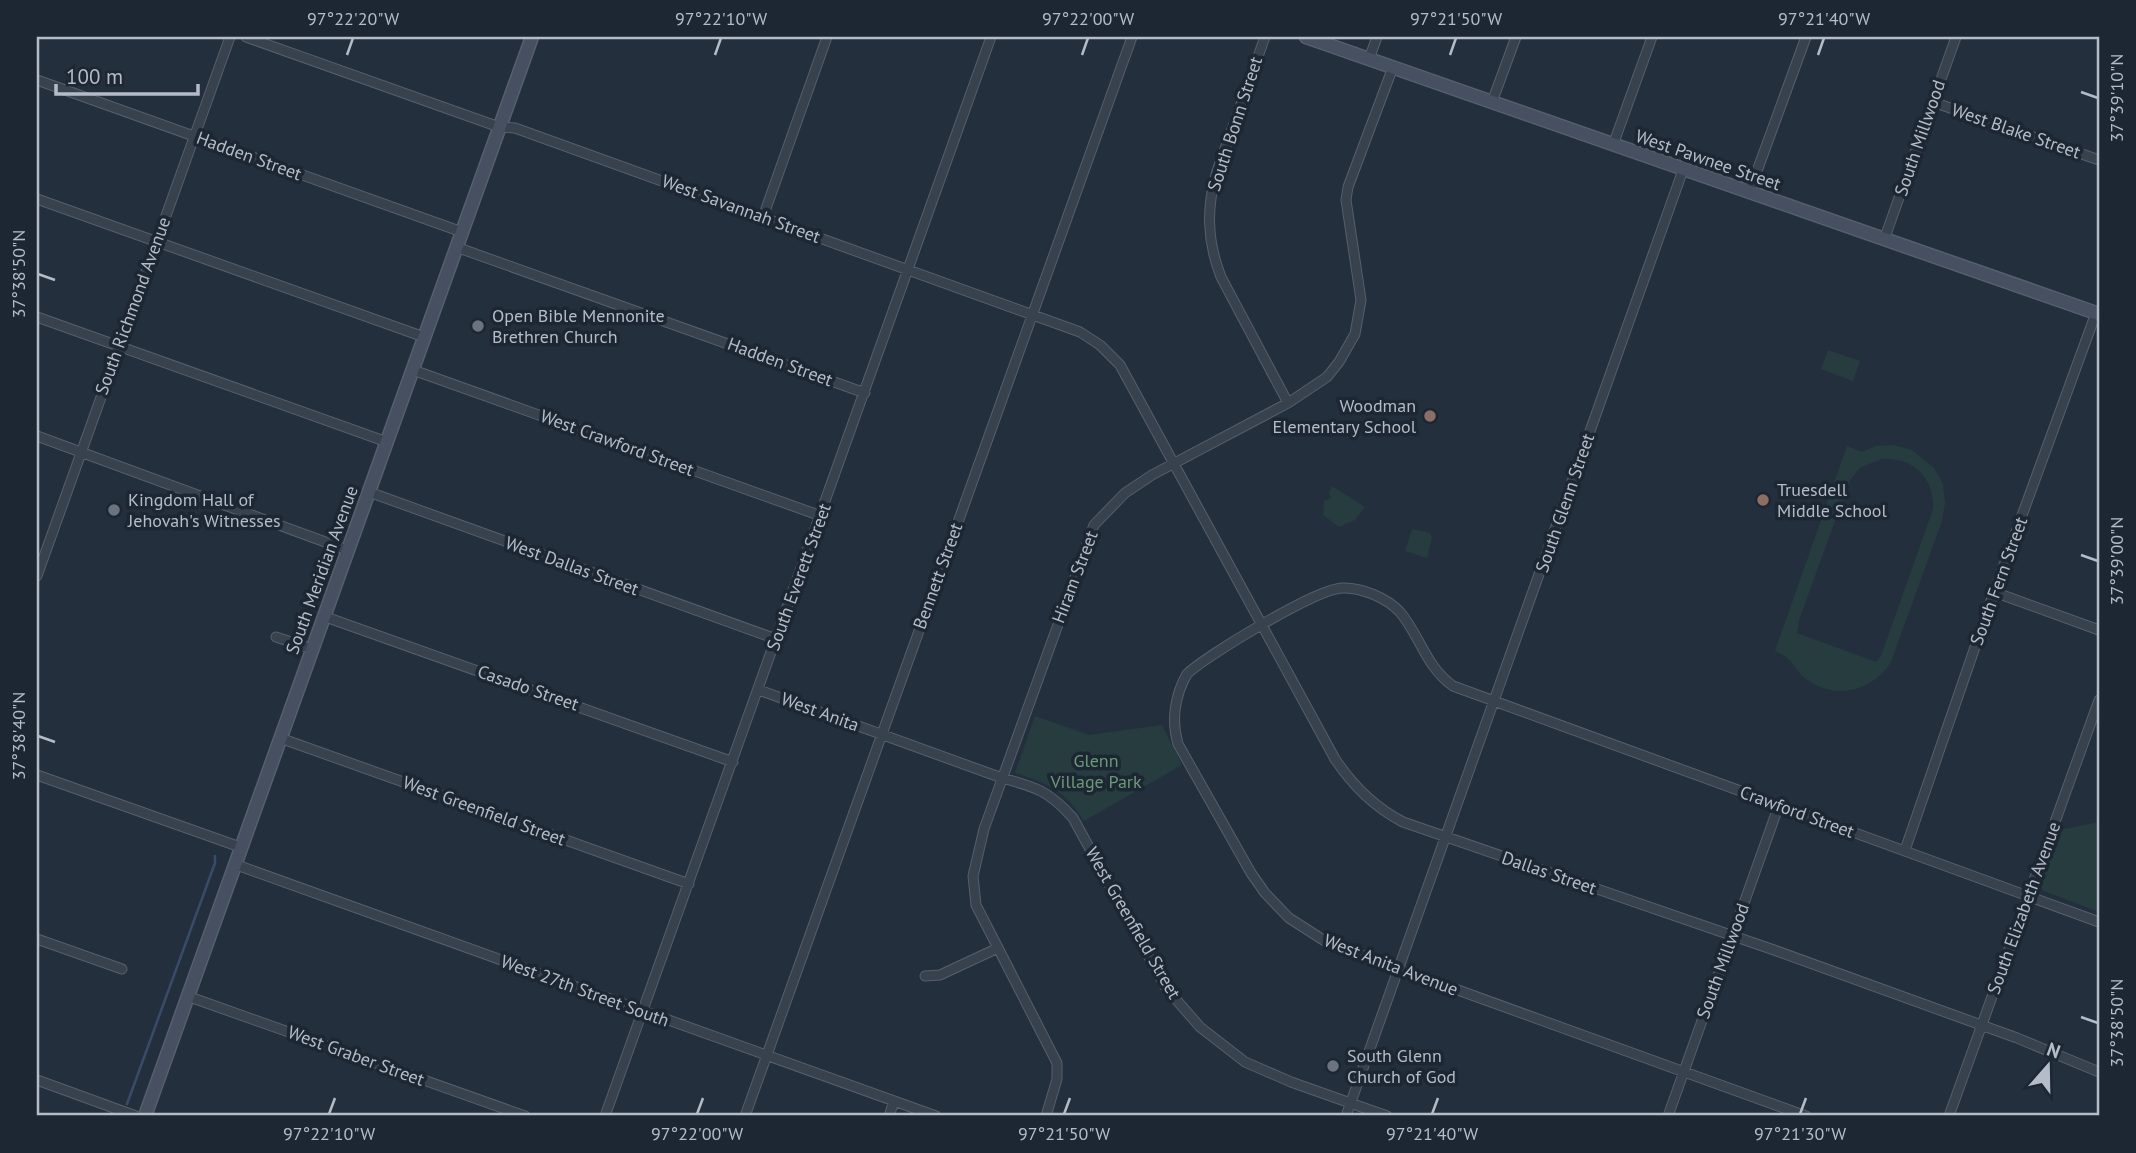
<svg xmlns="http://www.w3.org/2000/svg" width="2136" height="1153" font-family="'PT Sans',sans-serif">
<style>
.green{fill:#263c3f;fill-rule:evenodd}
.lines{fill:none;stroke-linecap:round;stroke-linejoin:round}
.stream{stroke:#394c67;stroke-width:2.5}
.street-casing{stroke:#565f6c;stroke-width:11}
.secondary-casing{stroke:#565f6c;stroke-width:15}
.street{stroke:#38414e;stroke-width:9}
.secondary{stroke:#465061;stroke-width:12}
.ticks{fill:none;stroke:#b4bcc9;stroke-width:2.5}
.worship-dot{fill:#6b7280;stroke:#1d2633;stroke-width:2.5}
.education-dot{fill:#8d6e63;stroke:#1d2633;stroke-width:2.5}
.labels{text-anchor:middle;stroke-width:7;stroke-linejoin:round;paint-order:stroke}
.street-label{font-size:18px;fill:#b4bcc9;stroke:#1d2633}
.poi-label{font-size:18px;fill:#b4bcc9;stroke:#1d2633;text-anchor:start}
.park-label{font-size:18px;fill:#6b9a76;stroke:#1d2633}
.neatline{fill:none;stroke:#b4bcc9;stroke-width:2.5}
.ticks-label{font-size:18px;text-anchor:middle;fill:#b4bcc9}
</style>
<rect width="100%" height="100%" fill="#242f3e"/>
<!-- green -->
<path class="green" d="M1828,350L1860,361L1853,381L1821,369Z
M1894,445L1912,450L1934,468L1943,484L1945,503L1942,521L1891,662C1873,691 1835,701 1806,679C1792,668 1795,659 1775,651L1847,446L1862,452L1876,446ZM1881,459C1912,456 1935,478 1933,509L1881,656L1876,662L1797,633L1799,620L1850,480L1860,468Z
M1332,486L1365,507L1355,520L1339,527L1323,515L1324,501L1331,498L1329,493Z
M1412,529L1430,533L1432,538L1427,558L1405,551Z
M1035,716L1089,735L1162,725L1182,765L1084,821C1063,789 1051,785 1015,773Z
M2099,822V912L2044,891L2040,888V882L2060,830Z"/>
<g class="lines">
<!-- stream -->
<path class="stream" d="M127,1104L215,863V856"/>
<!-- street casing -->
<g class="street-casing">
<path id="street" d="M246,37L499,127L515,128L1080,332L1100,345L1120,365L1335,759C1353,786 1374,807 1403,822L1774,950L2017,1038L2099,1072
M1265,37L1217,171C1206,208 1207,241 1221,277L1288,403
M1369,59L1377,37
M37,80L462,232
M1492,102L1516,37
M1933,102L2099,160
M1613,145L1652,37
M1749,193L1806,37
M37,199L424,337
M763,217L827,37
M1884,240L1956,37
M456,247L865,393
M37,317L387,442
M413,370L821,516
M37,436L347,550
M369,492L776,639
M37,576L230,37
M1994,592L2099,630
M323,616L733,762
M276,637L312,649
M759,690L1002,778C1036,787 1049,791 1073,818L1166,988L1200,1027L1245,1062L1291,1082L1387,1116
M280,738L689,884
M37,775L240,847
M1905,850L1994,592L2096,313
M234,864L936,1116
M37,939L122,969
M925,976L940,975L998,948
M187,996L525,1116
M37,1080L136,1116
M605,1116L991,37
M745,1116L1132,37
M889,1116L894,1101
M1046,1116L1057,1079V1063L976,905L973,876L984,829L1094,525L1125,493L1152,475L1288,403L1327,377L1339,362L1355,334L1361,300L1346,200L1348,187L1393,67
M1346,1116L1683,170
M1668,1116L1779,805
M1806,1116L1328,943L1289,918L1265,893L1251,873L1178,744C1171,720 1175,695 1187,674C1207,655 1316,589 1342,588C1361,587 1387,598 1400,612C1420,636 1426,667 1453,686L2099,922
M1949,1116L2099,700"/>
</g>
<!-- secondary casing -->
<g class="secondary-casing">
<path id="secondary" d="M1306,37L2099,314
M145,1116L532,37"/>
</g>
<!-- street -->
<use href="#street" class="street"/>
<!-- secondary -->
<use href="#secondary" class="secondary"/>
</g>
<!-- ticks -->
<path class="ticks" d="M347,55L353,38M715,55L721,38M1082,55L1088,38M1450,55L1456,38M1818,55L1824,38M2081,92L2098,98M38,274L55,280M2081,555L2098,561M38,736L55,742M2081,1017L2098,1023M329,1114L335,1098M697,1114L703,1098M1064,1114L1070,1098M1432,1114L1438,1098M1800,1114L1806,1098"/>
<!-- markers -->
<g class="worship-dot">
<circle cx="478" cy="326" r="7"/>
<circle cx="114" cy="510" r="7"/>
<circle cx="1333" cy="1066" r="7"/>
</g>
<g class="education-dot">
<circle cx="1430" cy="416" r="7"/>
<circle cx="1763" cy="500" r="7"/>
</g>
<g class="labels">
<!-- street labels -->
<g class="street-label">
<text transform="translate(1235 124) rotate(-72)" y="6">South Bonn Street</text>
<text transform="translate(2016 131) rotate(19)" y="6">West Blake Street</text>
<text transform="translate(1920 138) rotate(-71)" y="6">South Millwood</text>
<text transform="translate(249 156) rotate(20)" y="6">Hadden Street</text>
<text transform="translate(1708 160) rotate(19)" y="6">West Pawnee Street</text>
<text transform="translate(741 209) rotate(20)" y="6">West Savannah Street</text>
<text transform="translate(133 306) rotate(-70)" y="6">South Richmond Avenue</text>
<text transform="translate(780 362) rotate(20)" y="6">Hadden Street</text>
<text transform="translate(617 443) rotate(20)" y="6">West Crawford Street</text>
<text transform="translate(1565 503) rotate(-71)" y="6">South Glenn Street</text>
<text transform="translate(572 566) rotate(20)" y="6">West Dallas Street</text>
<text transform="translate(322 570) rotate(-70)" y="6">South Meridian Avenue</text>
<text transform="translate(938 576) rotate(-70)" y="6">Bennett Street</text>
<text transform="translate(799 577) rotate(-70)" y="6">South Everett Street</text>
<text transform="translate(1075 577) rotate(-69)" y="6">Hiram Street</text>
<text transform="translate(1999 581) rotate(-70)" y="6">South Fern Street</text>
<text transform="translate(528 688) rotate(19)" y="6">Casado Street</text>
<text transform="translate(820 712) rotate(20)" y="6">West Anita</text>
<text transform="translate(484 811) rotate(20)" y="6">West Greenfield Street</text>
<text transform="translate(1797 812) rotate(20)" y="6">Crawford Street</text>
<text transform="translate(1549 873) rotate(19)" y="6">Dallas Street</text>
<text transform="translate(2024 908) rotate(-70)" y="6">South Elizabeth Avenue</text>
<text transform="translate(1133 923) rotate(60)" y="6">West Greenfield Street</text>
<text transform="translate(1723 961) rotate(-70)" y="6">South Millwood</text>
<text transform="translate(1391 965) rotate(21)" y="6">West Anita Avenue</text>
<text transform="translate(585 991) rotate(20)" y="6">West 27th Street South</text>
<text transform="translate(356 1056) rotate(20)" y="6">West Graber Street</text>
</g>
<!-- poi labels -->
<g class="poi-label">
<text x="492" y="322">Open Bible Mennonite<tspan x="492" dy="21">Brethren Church</tspan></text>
<text x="1416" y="412" text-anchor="end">Woodman<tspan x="1416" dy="21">Elementary School</tspan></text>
<text x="1777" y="496">Truesdell<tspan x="1777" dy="21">Middle School</tspan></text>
<text x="128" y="506">Kingdom Hall of<tspan x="128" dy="21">Jehovah's Witnesses</tspan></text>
<text x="1347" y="1062">South Glenn<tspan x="1347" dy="21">Church of God</tspan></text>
</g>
<!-- park labels -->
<g class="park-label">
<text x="1096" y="767">Glenn<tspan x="1096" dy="21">Village Park</tspan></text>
</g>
</g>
<!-- border -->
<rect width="2136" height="1153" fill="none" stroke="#1d2633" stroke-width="77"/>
<!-- north arrow -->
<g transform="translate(2048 1066) rotate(20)" stroke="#1d2633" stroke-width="5" paint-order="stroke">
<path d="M0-5L12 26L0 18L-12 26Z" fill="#b4bcc9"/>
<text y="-10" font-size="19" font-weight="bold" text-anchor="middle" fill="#b4bcc9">N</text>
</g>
<!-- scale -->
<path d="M56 84v10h142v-10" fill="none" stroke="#b4bcc9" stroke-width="3.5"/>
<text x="66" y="84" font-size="21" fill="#b4bcc9" stroke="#1d2633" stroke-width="5" paint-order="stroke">100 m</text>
<rect x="38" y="38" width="2060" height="1076" class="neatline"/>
<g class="ticks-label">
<text x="353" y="25">97°22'20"W</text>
<text x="721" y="25">97°22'10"W</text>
<text x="1088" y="25">97°22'00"W</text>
<text x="1456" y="25">97°21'50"W</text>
<text x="1824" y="25">97°21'40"W</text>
<text transform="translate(2117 98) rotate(-90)" y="6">37°39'10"N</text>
<text transform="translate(19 274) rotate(-90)" y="6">37°38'50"N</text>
<text transform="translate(2117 561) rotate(-90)" y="6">37°39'00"N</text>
<text transform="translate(19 736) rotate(-90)" y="6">37°38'40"N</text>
<text transform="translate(2117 1023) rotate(-90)" y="6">37°38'50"N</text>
<text x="329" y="1140">97°22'10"W</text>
<text x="697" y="1140">97°22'00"W</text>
<text x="1064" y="1140">97°21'50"W</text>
<text x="1432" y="1140">97°21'40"W</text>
<text x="1800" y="1140">97°21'30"W</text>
</g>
</svg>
